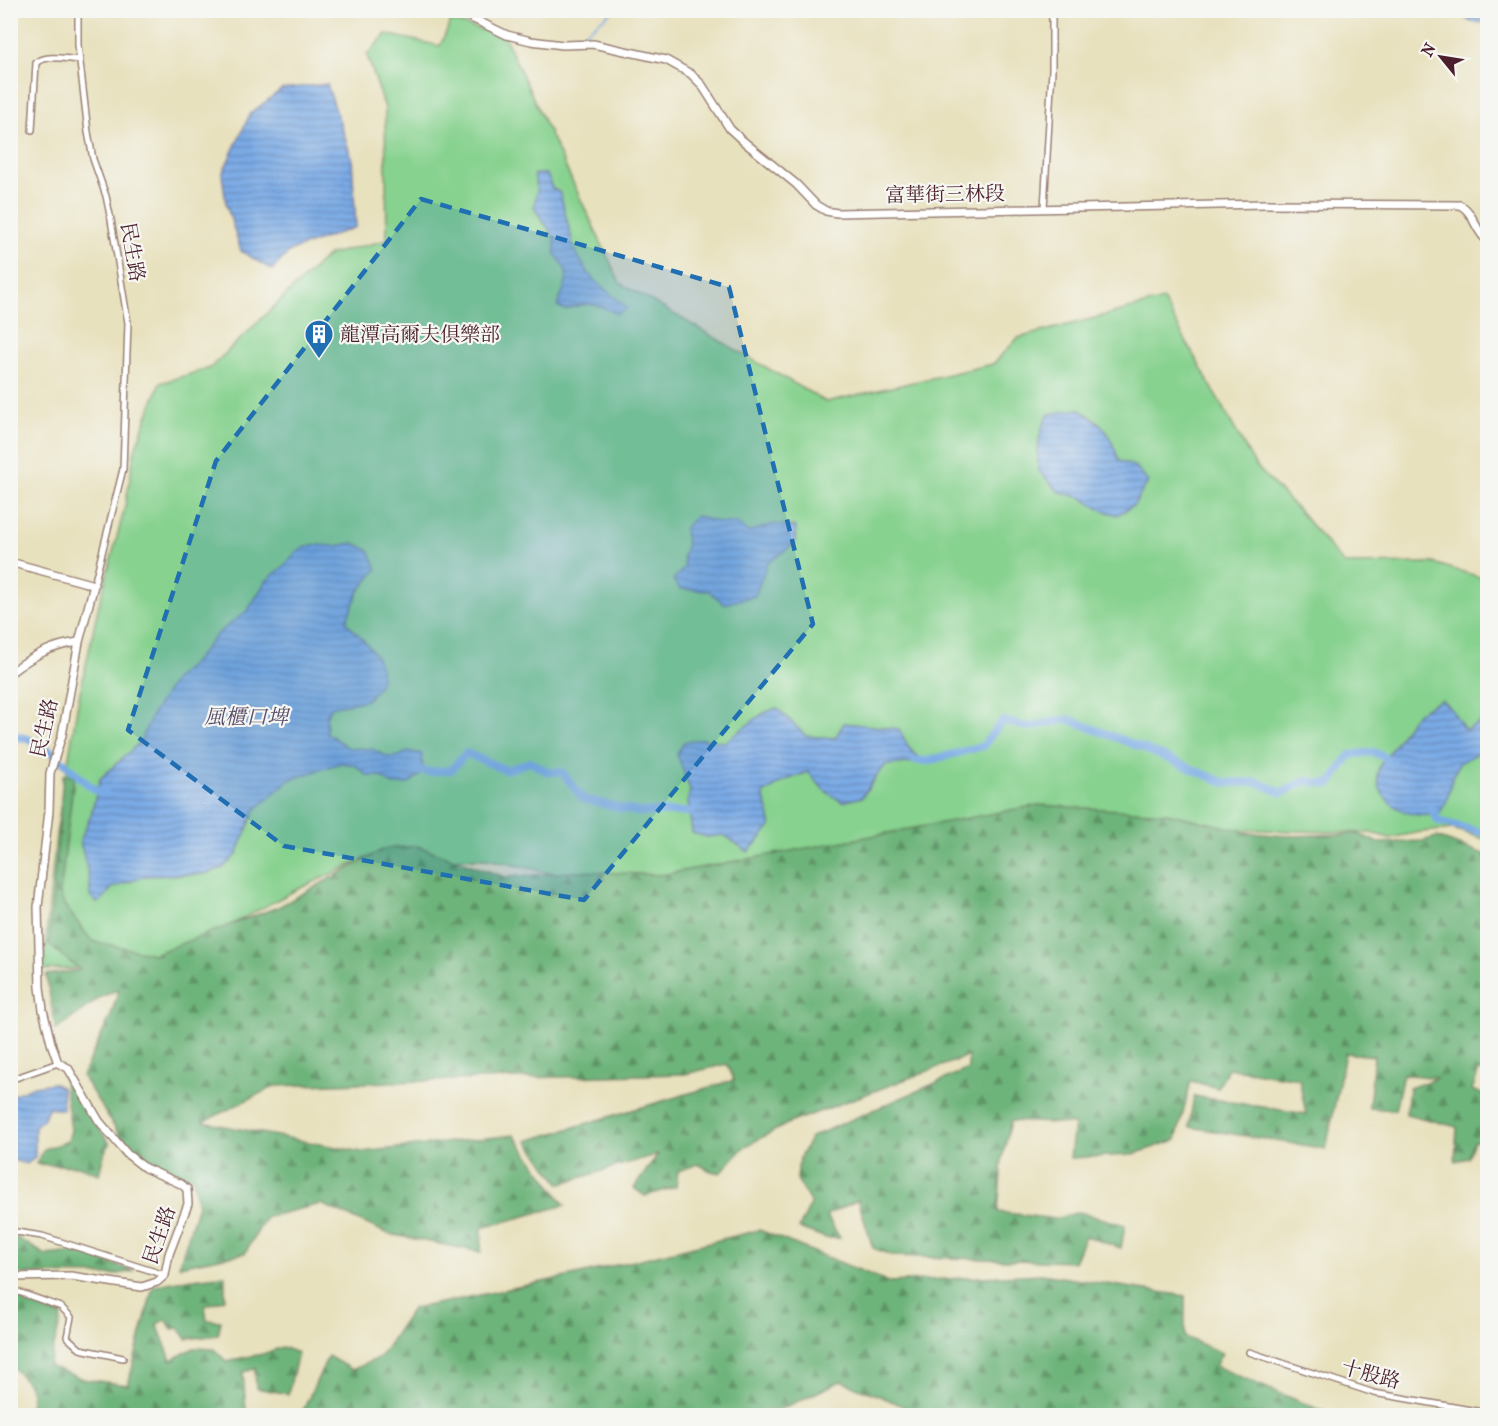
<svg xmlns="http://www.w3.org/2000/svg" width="1498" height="1426" font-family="'IM FELL French Canon','Noto Serif TC',serif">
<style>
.green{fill:#87d28f;stroke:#68785d;stroke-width:1.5}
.forest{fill:url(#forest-firs);stroke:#5c6a52;stroke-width:1.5}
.water{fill:url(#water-rules);stroke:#626488;stroke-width:1.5}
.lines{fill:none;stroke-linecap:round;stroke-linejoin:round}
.stream{stroke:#7aaae5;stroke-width:2}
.canal{stroke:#7aaae5;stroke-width:8}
.minor-casing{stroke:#998074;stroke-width:8}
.tertiary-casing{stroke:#998074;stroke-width:10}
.minor{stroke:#fff;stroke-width:5}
.tertiary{stroke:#fff;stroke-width:7}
.marked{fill:#1f6fb2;fill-opacity:0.2;stroke:#1f6fb2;stroke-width:4.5;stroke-dasharray:12 8;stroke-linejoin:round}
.labels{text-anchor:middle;stroke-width:4.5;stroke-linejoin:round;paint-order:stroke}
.street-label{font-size:20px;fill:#4a1f2b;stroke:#f6f6f2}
.poi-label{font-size:20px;fill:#4a1f2b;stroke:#f6f6f2;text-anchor:start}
.water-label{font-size:21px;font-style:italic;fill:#5b506c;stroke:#f6f6f2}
</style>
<defs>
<pattern id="forest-firs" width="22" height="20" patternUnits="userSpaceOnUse" patternTransform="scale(1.5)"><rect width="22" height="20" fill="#6db47a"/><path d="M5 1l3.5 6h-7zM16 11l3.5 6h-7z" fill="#5c9264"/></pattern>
<pattern id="water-rules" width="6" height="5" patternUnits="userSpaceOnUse" patternTransform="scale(1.5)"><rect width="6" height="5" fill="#7aaae5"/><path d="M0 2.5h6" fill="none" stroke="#668aba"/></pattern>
</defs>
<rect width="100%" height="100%" fill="#f6f6f2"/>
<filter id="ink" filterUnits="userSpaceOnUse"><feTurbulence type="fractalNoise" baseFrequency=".0167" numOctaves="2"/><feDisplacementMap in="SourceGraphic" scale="12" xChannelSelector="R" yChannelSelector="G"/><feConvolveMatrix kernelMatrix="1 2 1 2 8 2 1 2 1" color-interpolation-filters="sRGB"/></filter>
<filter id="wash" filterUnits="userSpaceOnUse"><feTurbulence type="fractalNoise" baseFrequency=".008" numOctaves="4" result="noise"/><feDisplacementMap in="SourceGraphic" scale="24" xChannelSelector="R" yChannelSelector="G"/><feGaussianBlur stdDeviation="1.35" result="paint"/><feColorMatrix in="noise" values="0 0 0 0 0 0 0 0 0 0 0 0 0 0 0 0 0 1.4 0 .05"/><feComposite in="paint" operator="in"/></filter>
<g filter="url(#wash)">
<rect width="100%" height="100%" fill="#e8e1be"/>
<!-- green -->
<path class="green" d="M451,21L504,36L620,283L826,402L993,364L1018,338L1163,300L1255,465L1302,514L1344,564L1433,563L1487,579V840L1453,829L1421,832L1390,838L1370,833L1050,824L621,888L487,859L366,858L294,891L223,929L145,965L43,970L56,834L78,702L98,608L125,507L135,449L160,383L210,368L328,255L387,240L385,108L367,55L386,34L440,46Z"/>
<!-- forest -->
<path class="forest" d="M63,775L74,776L60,895L65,906L92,941L154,954L280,906L384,849L417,846L505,877L582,871L661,875L1038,805L1167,813L1251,833L1286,836L1359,834L1379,843L1422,841L1437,837L1487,855V1072L1479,1071L1472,1090L1487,1096V1142L1474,1141L1468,1158L1455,1161L1457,1127L1406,1114L1409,1088L1437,1078L1403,1074L1395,1110L1369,1108L1374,1056L1345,1053L1326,1149L1189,1127L1194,1096L1306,1114L1299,1079L1228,1068L1218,1088L1191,1081L1176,1140L1131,1155L1070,1158L1074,1124L1011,1121L1002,1159L998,1212L1055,1219L1079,1212L1125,1225L1121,1248L1085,1236L1074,1262L893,1256L873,1248L858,1200L826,1215L840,1238H826L799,1228L811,1204L797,1179L799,1159L811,1137L968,1069V1056L789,1123L744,1147L720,1173L711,1171L698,1164L678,1171L676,1187L645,1196L634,1188L658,1154L560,1184L527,1141L734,1080L727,1064L685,1074L481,1079L275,1086L203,1122L362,1152L514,1135L565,1205L482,1228L481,1252L389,1234L321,1204L266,1217L245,1253L179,1266L198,1205L193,1179L146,1160L128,1148L82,1076L111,1015L119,989L99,998L56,1030L46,975L80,970L49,945Z
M63,1075L110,1144L105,1151L99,1174L78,1166L36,1164L44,1149L68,1141L71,1130Z
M759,1230L889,1282L1041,1274L1185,1296V1337L1222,1353L1215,1366L1332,1415H922L887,1399L841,1381L779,1410L695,1415H301L328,1356L352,1370L380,1357L412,1309L576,1275Z
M10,1234L46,1255L75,1252L134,1271L113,1275L11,1274Z
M225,1275V1299L205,1306L207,1320L221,1321L218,1335L187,1339L179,1328L172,1329L166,1319L157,1324L171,1360L194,1348L214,1349L226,1361L263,1354L282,1347L298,1353L288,1394L256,1388L255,1369L243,1372L246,1411H262L263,1415H175L163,1411L160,1416L27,1415C37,1390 29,1383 11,1366V1295L31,1302L62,1315L49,1366L83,1379L128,1385L153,1287C176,1279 201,1279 225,1275Z"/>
<!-- water -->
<path class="water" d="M1456,11H1487V23L1471,22Z
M327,84L352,159L356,227L290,251L272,270L241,251L226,204L222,174L250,114L282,89Z
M534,174H547L552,188L560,193L575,252L592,278L627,308L618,314C595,303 589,301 565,310L557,306C566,282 574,276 555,254V238L534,208L537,190Z
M1078,409C1106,424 1109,432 1119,461L1136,467L1148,482L1134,505L1117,515L1100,509L1082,498L1058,491L1038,470C1038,450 1037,432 1049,414Z
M696,516L721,523H737L748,532L774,524L796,527L795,543L767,564L755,596L724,604L709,591L680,589L673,580L685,567L683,556L687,543L684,528Z
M353,543L369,550L377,569L359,591L346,622C362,639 397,667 374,692C370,695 368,700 363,701C353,704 342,704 331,707L326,717L327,733L349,748L372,749L388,757L400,756L408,751L422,754L423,773L408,784L393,785L380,776H368L355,765L341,763L289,780L255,810L237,854L223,868L205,874L145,876L112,888L103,899L97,903L90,896V881L80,841L91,815L100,779L140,742L153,713L174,680L195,661L217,634L248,610L266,581L284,566L299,550L312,545L337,546Z
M1442,700L1451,709L1465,730L1479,724L1487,707V755L1478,753L1459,763L1451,782L1447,800L1440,813C1411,823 1370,801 1379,767C1381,762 1385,759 1387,755C1397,743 1404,728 1414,717C1420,709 1433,704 1442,700Z
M777,708L806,736L835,738L844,723L899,729L909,748L923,762L886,765L877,775L862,797L842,802L824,790L808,772L784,781L763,794L770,817V828L748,852L724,835L707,837L692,833L688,801L690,790L677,754L684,742L702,739L725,742L762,714Z
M53,1083L62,1088L63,1110L48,1108L44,1118L35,1126V1157L27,1164L11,1160V1096L34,1086Z"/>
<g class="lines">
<!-- stream -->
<path class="stream" d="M577,39L614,10"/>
<!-- canal -->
<path class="canal" d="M10,736C43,736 67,767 90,786L97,791L106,789
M914,760L928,761L983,746L1002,721L1028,727L1068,719L1143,748L1225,783L1257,782L1282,793L1305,781L1330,784L1350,755L1373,752L1393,761
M413,770L429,772L451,770L466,753L506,770L530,762L548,772H562L583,799L637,812H688L697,808
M1431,807L1438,821L1488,834"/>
</g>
</g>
<g filter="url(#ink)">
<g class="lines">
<!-- minor casing -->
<g class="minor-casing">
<path id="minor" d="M78,10V45L88,132L93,159L106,196L111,220L128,323L123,469L94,585
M32,130L36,63C46,54 66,59 79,60
M1044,208L1052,70V10
M10,1080L58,1063
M10,1231L42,1236L165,1275
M10,1289L61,1307L71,1317L67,1337L80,1349L123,1358
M1249,1352L1374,1393L1488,1413"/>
</g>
<!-- tertiary casing -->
<g class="tertiary-casing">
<path id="tertiary" d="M455,10L507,35L531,41L563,45L593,44L666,60L691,74L702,85L730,129L743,141L796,184L816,205L826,211L837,213L1265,204L1460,205C1474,212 1475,232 1488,241
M10,562L94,585L79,642L62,735L50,773L49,811L38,907L40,987L43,1010L51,1043L58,1063L68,1068L99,1121L127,1154L145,1168L181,1184L187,1189L188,1204L169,1254L165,1275L157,1282L142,1287L71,1276L10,1277
M10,673C32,656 52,645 79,642"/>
</g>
<!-- minor -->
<use href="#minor" class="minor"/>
<!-- tertiary -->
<use href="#tertiary" class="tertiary"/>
</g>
</g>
<!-- marked area -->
<path class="marked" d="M421,199L729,287L813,624L584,900L284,846L128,730L216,461Z"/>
<!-- icons -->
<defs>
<g id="building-pin" transform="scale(1.5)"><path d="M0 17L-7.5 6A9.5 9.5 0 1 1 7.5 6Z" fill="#1f6fb2" stroke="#f6f6f2"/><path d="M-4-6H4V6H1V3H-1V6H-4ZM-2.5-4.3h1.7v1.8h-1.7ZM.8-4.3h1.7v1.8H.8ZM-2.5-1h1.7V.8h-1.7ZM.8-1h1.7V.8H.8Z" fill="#fff"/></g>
</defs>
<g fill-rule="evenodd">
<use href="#building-pin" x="319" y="334"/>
</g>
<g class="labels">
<!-- street labels -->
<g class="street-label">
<text transform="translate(945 194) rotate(-1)" y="7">富華街三林段</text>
<text transform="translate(133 252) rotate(80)" y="7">民生路</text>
<text transform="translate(44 728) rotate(-77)" y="7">民生路</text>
<text transform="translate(159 1235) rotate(-71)" y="7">民生路</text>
<text transform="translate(1371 1374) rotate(15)" y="7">十股路</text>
</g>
<!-- poi labels -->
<g class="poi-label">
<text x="340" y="341">龍潭高爾夫俱樂部</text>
</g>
<!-- water labels -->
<g class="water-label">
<text x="246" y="724">風櫃口埤</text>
</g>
</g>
<!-- margin -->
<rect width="1498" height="1426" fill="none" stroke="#f6f6f2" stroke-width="36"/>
<!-- north arrow -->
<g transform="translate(1441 57) rotate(300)" stroke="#f6f6f2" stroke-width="4.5" paint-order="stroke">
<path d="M0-4.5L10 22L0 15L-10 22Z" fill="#4a1f2b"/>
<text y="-9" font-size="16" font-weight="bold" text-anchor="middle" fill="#4a1f2b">N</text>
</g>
</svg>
